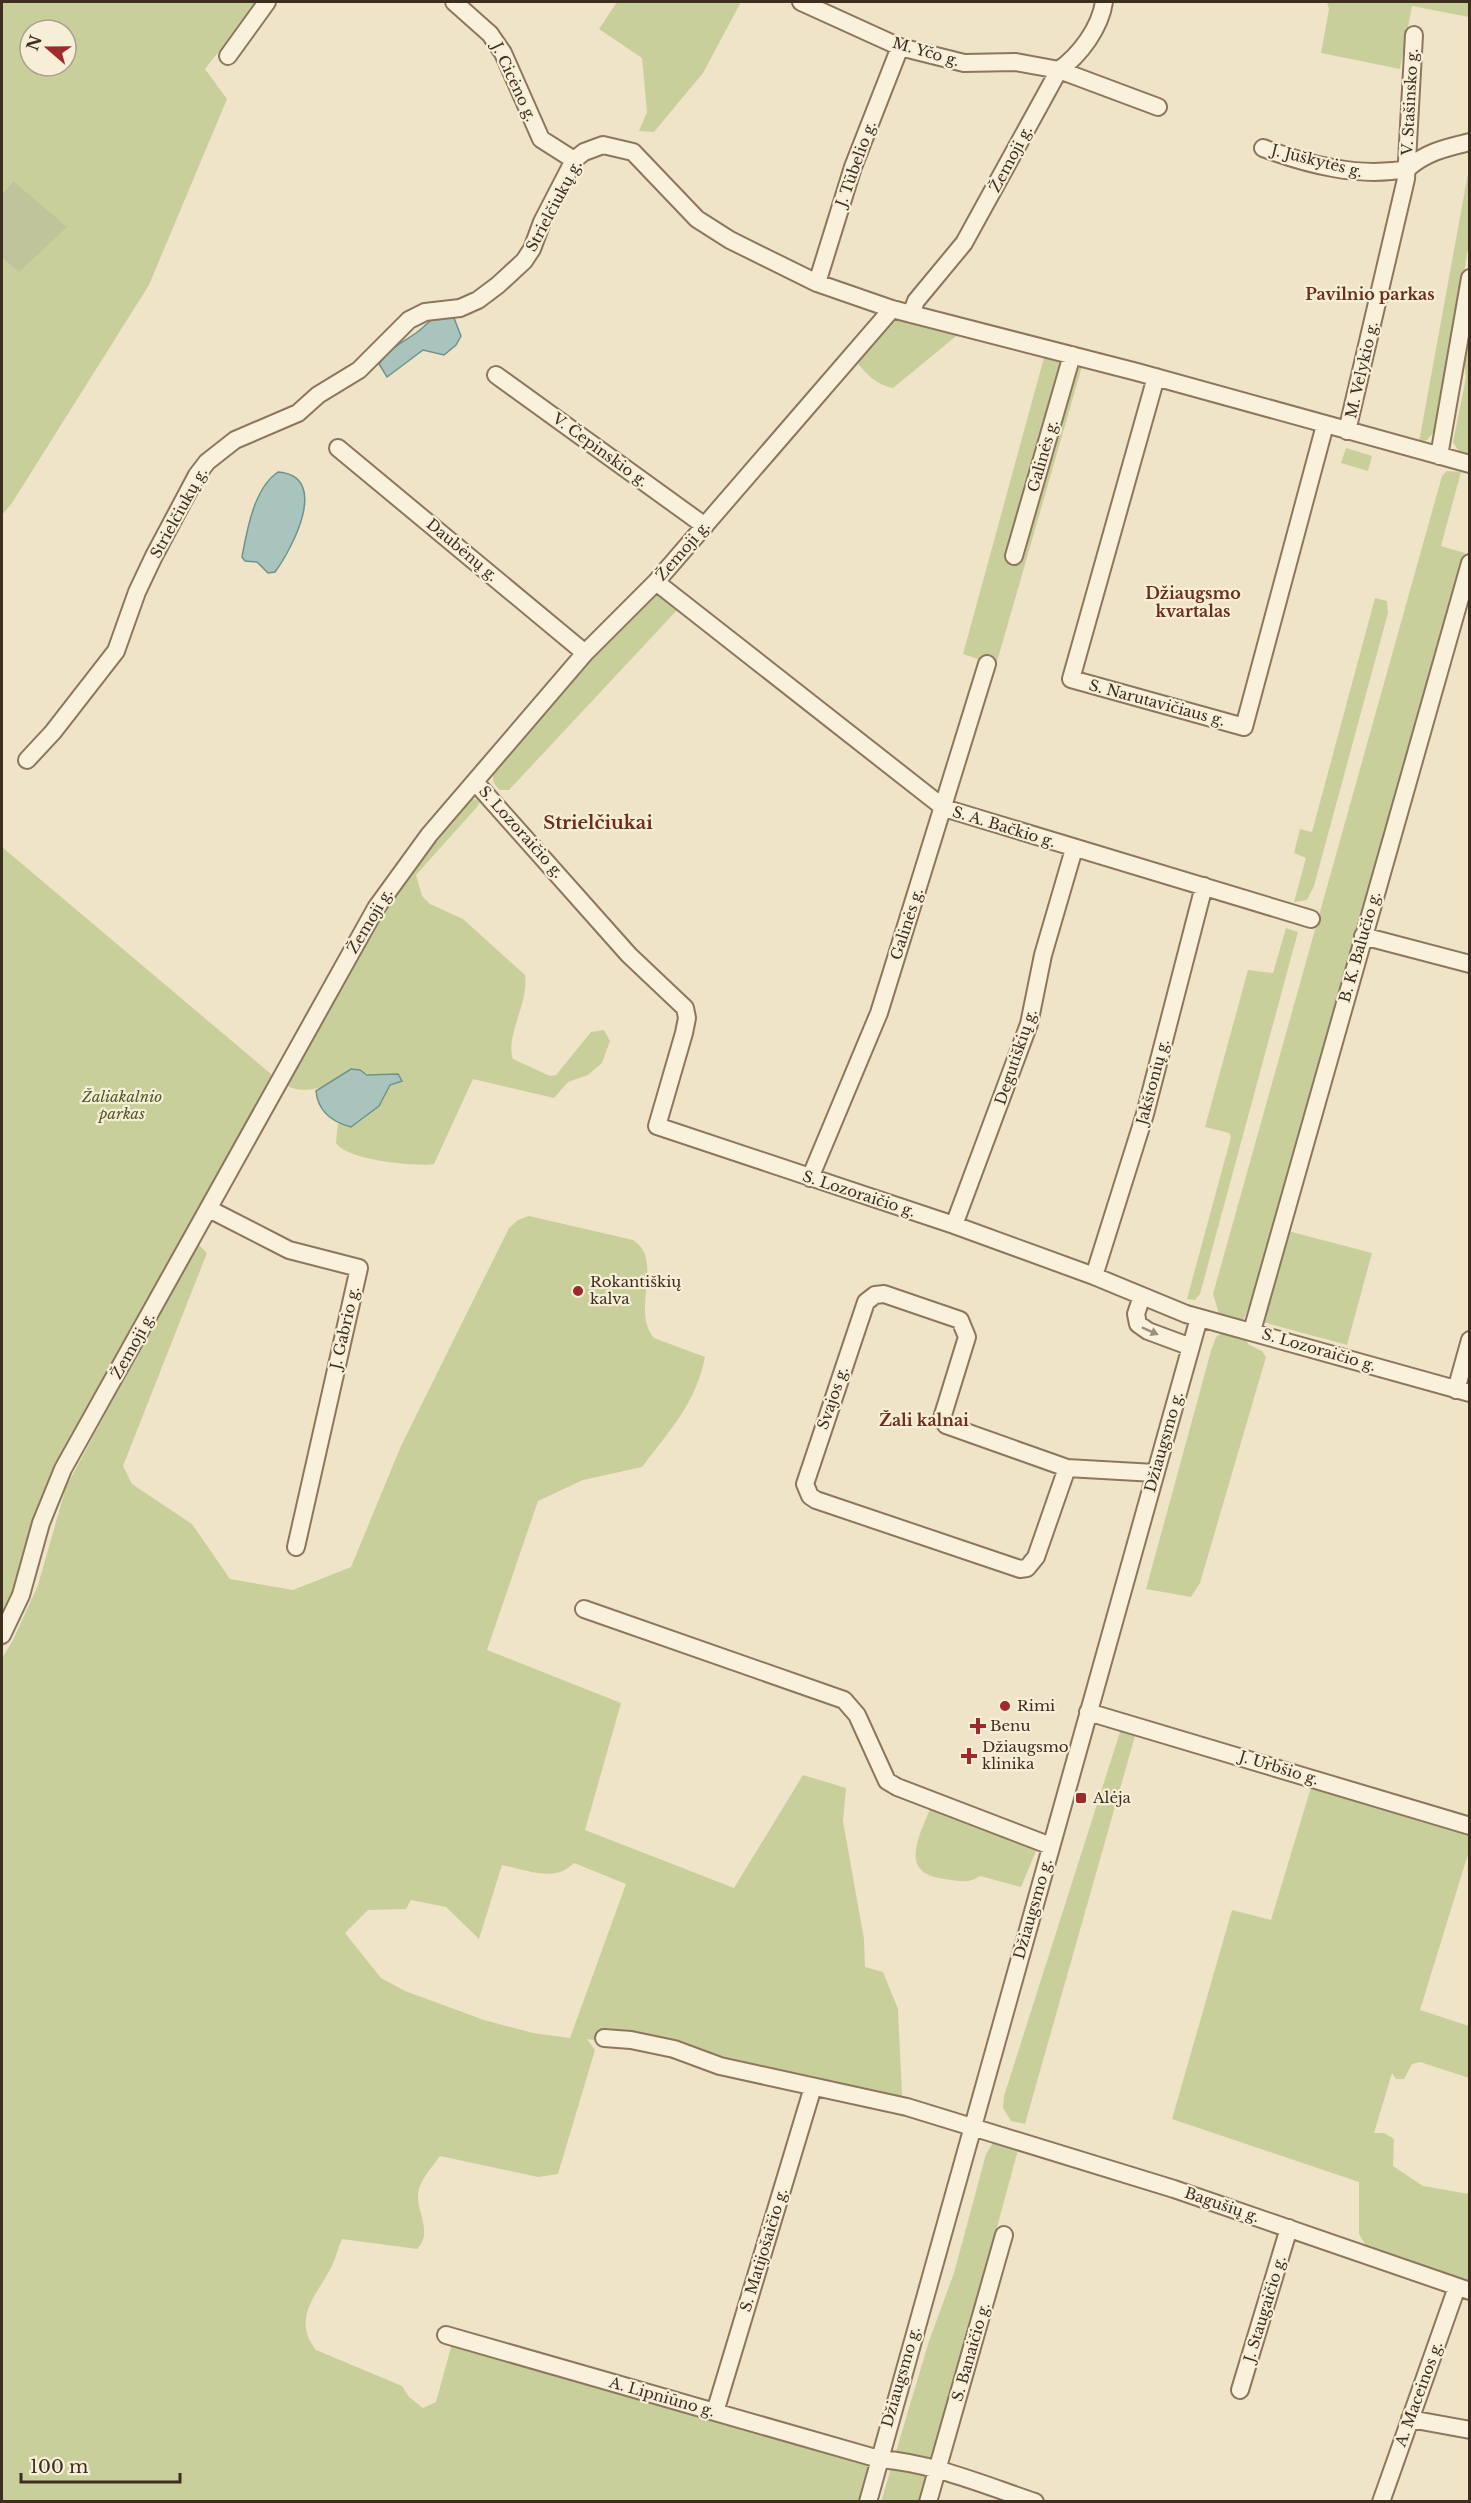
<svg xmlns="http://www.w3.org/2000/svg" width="1471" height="2503" font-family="'Libre Baskerville',serif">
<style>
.green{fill:#c9cf9b;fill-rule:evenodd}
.cemetery{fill:#bfc49a}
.water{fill:#a9c4bc;stroke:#6f938a;stroke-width:1.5}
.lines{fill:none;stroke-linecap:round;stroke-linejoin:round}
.minor-casing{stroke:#8d765c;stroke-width:20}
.minor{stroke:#faf1dc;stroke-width:16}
.oneway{fill:#9c907e}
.poi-dot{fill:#9e2a2b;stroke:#f7eed8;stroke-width:2}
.labels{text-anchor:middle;stroke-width:4.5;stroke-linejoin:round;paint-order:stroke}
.street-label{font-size:15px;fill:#3d2e20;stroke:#f7eed8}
.park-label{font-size:15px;font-style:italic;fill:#4d5a26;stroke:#f7eed8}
.poi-label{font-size:15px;fill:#3d2e20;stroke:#f7eed8;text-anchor:start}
.neighbourhood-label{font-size:16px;font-weight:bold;fill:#6b2e1e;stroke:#f7eed8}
.quarter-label{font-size:18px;font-weight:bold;fill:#6b2e1e;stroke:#f7eed8}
</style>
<rect width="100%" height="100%" fill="#f0e4c8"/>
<!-- green -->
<path class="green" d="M2,2H258L205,69L227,99L149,285L12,503L2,515V258L20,272L13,181L2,194ZM30,30H66V66H30Z
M617,2H741L703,73L654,132L639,131L647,112L642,58L599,29Z
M1327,2H1469V17L1412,6L1400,69L1321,53L1329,9Z
M1469,168V242L1439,426L1427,440L1419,442Z
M1469,315V454L1459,452L1453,442L1466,378L1464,356Z
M903,319L960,333L893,388C876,385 866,374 856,361C869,346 882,323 903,319Z
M1045,354L1083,363L996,665L963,654Z
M1346,448L1372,456L1368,471L1341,463Z
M1447,471L1461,472L1441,546L1465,553L1316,1073L1254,1305L1249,1306L1243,1321L1219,1314L1213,1294L1442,476Z
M655,595L663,596L679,608L509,790H500C493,784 491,779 495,770L593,657Z
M1375,598L1387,601L1388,613L1314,886L1307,900L1294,902L1306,858L1294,853L1300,829L1312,832Z
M475,799L480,802L477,807L416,875L422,896L430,904L463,919L525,975C529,1003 505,1036 513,1059L550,1076L556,1075L591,1032L604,1030L610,1041L602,1063L588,1075L568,1082L554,1098L473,1079L434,1164C415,1167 346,1160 336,1143L338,1123L351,1127C369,1116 380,1104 390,1085L360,1070L344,1073C332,1088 301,1096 284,1084L383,911L417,862L469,800Z
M2,847L271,1074L273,1082L50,1480L7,1611L2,1620Z
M1286,928L1298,932L1200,1294L1195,1300L1187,1299L1231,1137L1229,1133L1205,1127L1248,970L1273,973Z
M529,1216L633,1240C665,1260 630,1311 654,1338L705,1357C696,1403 670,1430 642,1467L583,1480L538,1501L487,1650L621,1703L585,1830L734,1888L803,1775L846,1788L843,1821L864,1939L865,1967L883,1972L898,2009L902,2095L901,2100L649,2049L587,2039L595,2050L558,2174L538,2177L440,2156C433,2166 422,2178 419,2189C413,2209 435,2231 417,2249L342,2239C338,2248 336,2257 332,2266C317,2295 291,2318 316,2350L402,2386L409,2397L423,2408L436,2402L453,2340L870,2462L860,2501L2,2502V1658L13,1640L38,1585L66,1487L197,1243L207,1253L123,1466L132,1484L192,1524L230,1579L293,1590L351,1567L401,1446L509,1228L518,1220ZM574,1863L626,1884L570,2038L533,2033L484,2020L405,1991L381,1978L345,1933L368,1910L406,1909L411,1900L446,1907L479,1939L502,1865C526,1870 555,1883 574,1863Z
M1288,1231L1372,1253L1347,1345L1263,1322Z
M1225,1331L1245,1336L1248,1344L1262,1351L1266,1357L1200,1583L1191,1597L1146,1589L1211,1351L1216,1337Z
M1126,1729L1135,1736L1025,2124L1011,2121L1003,2108L1004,2096L1120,1732Z
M1312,1784L1469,1831V1851L1420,2010L1469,2026V2078L1420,2062L1412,2064L1404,2079H1396L1392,2073L1374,2133H1384L1394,2139L1393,2166L1423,2186L1469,2194V2286L1368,2249L1359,2234V2182L1172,2119L1232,1910L1271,1920Z
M931,1806L1036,1851L1021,1887L980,1876C968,1884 959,1881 944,1879C897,1873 920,1836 931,1806Z
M994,2141L1019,2146L923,2501L881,2502L929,2341L954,2273L986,2154Z"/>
<!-- cemetery -->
<path class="cemetery" d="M13,181L67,227L19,272L2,258V194Z"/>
<!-- water -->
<path class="water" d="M449,316L454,318L461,336L456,345L444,355L423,350L387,377L379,364C392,346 399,345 416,333C432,322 426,318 449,316Z
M278,472C331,476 292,549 275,572L268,573L257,562L245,561L242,557C247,530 254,488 278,472Z
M351,1069L360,1070L367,1075L398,1074L402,1081L390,1085L379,1106L351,1127C332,1122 318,1112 316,1091Z"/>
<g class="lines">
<!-- minor casing -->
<g class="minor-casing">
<path id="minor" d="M454,2L490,34L503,53L541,139L574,160
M801,2L900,47L964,63L1016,62L1059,70L1158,107
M228,56L267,2
M1263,148C1309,165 1359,178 1407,169
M1407,169C1426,152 1445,148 1470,142
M817,283L853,167L900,47
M911,314L916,301L964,243L1059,70C1080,55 1100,28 1104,2
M496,375L705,526
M1156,377L1071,679L1244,727L1325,425
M1347,431L1406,179L1414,35
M338,448L585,653
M1439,456L1470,278
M1014,556L1072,355
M656,582L944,808L1311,919
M27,760L53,732L116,651L137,592L154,556L197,475L207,462L235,440L298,413L318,395L359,370L409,320L425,312L460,308L478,300L498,285L524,261L532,249L542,222L574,160L584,152L603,145L633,152L697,219L730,240L817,283L892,309L1137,372L1470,464
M476,783L629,955L685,1008L687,1018L684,1033L657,1126L954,1225L1094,1276L1186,1314L1470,1393
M1363,936L1470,964
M810,1178L879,1013L987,664
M209,1209L289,1250L359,1268L296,1547
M954,1225L1029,1024L1043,955L1074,849
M1094,1276L1145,1114L1204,886
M1142,1296L1136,1314L1138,1324L1148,1331L1191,1347
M1252,1331L1470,563
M1456,1390L1470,1340
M1067,1468L1036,1557L1027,1568L1020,1569L816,1500L810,1496L805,1484L866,1302L875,1295L884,1294L960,1320L967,1337L942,1418L946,1425L1067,1468L1155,1473
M584,1609L844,1700L857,1715L887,1781L897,1787L1051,1846
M2,1635L21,1595L41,1523L63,1469L376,908L429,835L585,653L656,582L892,309
M1088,1712L1470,1826
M604,2038L631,2040L674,2049L720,2066L907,2107L1174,2189L1470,2291
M446,2335L879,2459C933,2463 984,2485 1035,2502
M1240,2390L1289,2228
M715,2412L813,2087
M1410,2419L1470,2430
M868,2502L1199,1318
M928,2502L1004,2235
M1381,2502L1457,2287"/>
</g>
<!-- minor -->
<use href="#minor" class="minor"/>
</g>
<!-- one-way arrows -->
<defs><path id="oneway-solid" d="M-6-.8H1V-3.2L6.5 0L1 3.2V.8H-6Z" transform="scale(1.5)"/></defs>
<use class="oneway" href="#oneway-solid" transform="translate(1150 1331) rotate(24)"/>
<!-- markers -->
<g class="poi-dot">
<circle cx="578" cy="1291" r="6"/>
<circle cx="1005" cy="1706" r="6"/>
<path d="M975 1717h6v6h6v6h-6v6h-6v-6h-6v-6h6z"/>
<path d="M966 1747h6v6h6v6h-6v6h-6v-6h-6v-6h6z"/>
<rect x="1075" y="1792" width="12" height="12" rx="3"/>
</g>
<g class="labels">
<!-- street labels -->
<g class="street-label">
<text transform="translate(926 52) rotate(16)" y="5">M. Yčo g.</text>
<text transform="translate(514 82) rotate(65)" y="5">J. Cicėno g.</text>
<text transform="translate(1410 102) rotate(-87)" y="5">V. Stašinsko g.</text>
<text transform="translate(1011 159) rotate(-62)" y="5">Žemoji g.</text>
<text transform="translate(1317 161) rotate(14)" y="5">J. Juškytės g.</text>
<text transform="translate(856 164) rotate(-70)" y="5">J. Tūbelio g.</text>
<text transform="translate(554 206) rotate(-62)" y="5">Strielčiukų g.</text>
<text transform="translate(1362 370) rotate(-77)" y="5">M. Velykio g.</text>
<text transform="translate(600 450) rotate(36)" y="5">V. Čepinskio g.</text>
<text transform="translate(1043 456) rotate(-74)" y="5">Galinės g.</text>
<text transform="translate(179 513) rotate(-61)" y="5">Strielčiukų g.</text>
<text transform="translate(462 550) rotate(40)" y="5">Daubėnų g.</text>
<text transform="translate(683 551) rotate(-49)" y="5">Žemoji g.</text>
<text transform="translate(1157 703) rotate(15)" y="5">S. Narutavičiaus g.</text>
<text transform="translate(1004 827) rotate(17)" y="5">S. A. Bačkio g.</text>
<text transform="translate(521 832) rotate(48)" y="5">S. Lozoraičio g.</text>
<text transform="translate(370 921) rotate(-59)" y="5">Žemoji g.</text>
<text transform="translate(907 924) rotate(-72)" y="5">Galinės g.</text>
<text transform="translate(1360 947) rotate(-74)" y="5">B. K. Balučio g.</text>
<text transform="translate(1016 1057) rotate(-71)" y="5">Degutiškių g.</text>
<text transform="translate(1153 1082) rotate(-75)" y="5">Jakštonių g.</text>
<text transform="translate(859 1194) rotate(18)" y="5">S. Lozoraičio g.</text>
<text transform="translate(345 1328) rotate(-77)" y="5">J. Gabrio g.</text>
<text transform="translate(133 1346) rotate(-61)" y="5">Žemoji g.</text>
<text transform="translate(1319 1350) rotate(16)" y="5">S. Lozoraičio g.</text>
<text transform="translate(833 1398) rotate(-71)" y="5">Svajos g.</text>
<text transform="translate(1164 1442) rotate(-74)" y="5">Džiaugsmo g.</text>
<text transform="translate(1279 1768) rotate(17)" y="5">J. Urbšio g.</text>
<text transform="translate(1033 1909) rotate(-74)" y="5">Džiaugsmo g.</text>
<text transform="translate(1222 2205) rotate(19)" y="5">Bagušių g.</text>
<text transform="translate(764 2250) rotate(-73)" y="5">S. Matijošaičio g.</text>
<text transform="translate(1265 2309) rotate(-73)" y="5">J. Staugaičio g.</text>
<text transform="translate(971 2352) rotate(-74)" y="5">S. Banaičio g.</text>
<text transform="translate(901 2377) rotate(-74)" y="5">Džiaugsmo g.</text>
<text transform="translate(1419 2394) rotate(-70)" y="5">A. Maceinos g.</text>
<text transform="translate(662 2397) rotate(16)" y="5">A. Lipniūno g.</text>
</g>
<!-- park labels -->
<g class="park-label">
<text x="122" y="1102">Žaliakalnio<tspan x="122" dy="17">parkas</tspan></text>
</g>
<!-- poi labels -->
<g class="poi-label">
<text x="590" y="1287">Rokantiškių<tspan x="590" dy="17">kalva</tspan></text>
<text x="1017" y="1711">Rimi</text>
<text x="990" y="1731">Benu</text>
<text x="982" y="1752">Džiaugsmo<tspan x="982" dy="17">klinika</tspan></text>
<text x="1093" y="1803">Alėja</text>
</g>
<!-- neighbourhood labels -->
<g class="neighbourhood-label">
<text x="1370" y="300">Pavilnio parkas</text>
<text x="1193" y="599">Džiaugsmo<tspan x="1193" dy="18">kvartalas</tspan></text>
<text x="924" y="1426">Žali kalnai</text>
</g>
<!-- quarter labels -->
<g class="quarter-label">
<text x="598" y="829">Strielčiukai</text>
</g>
</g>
<!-- border -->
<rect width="1471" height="2503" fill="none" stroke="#3d2e20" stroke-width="6"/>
<!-- north arrow -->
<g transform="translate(48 48) rotate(290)"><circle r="28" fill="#f7eed8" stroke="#ada18e" stroke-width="1.5"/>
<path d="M0-4.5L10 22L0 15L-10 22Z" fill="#9e2a2b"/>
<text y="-9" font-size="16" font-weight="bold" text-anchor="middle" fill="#3d2e20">N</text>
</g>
<!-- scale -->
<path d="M21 2473v9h159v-9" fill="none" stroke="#3d2e20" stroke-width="3"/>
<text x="30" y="2473" font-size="18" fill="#3d2e20" stroke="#f7eed8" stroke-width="4.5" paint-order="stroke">100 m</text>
</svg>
